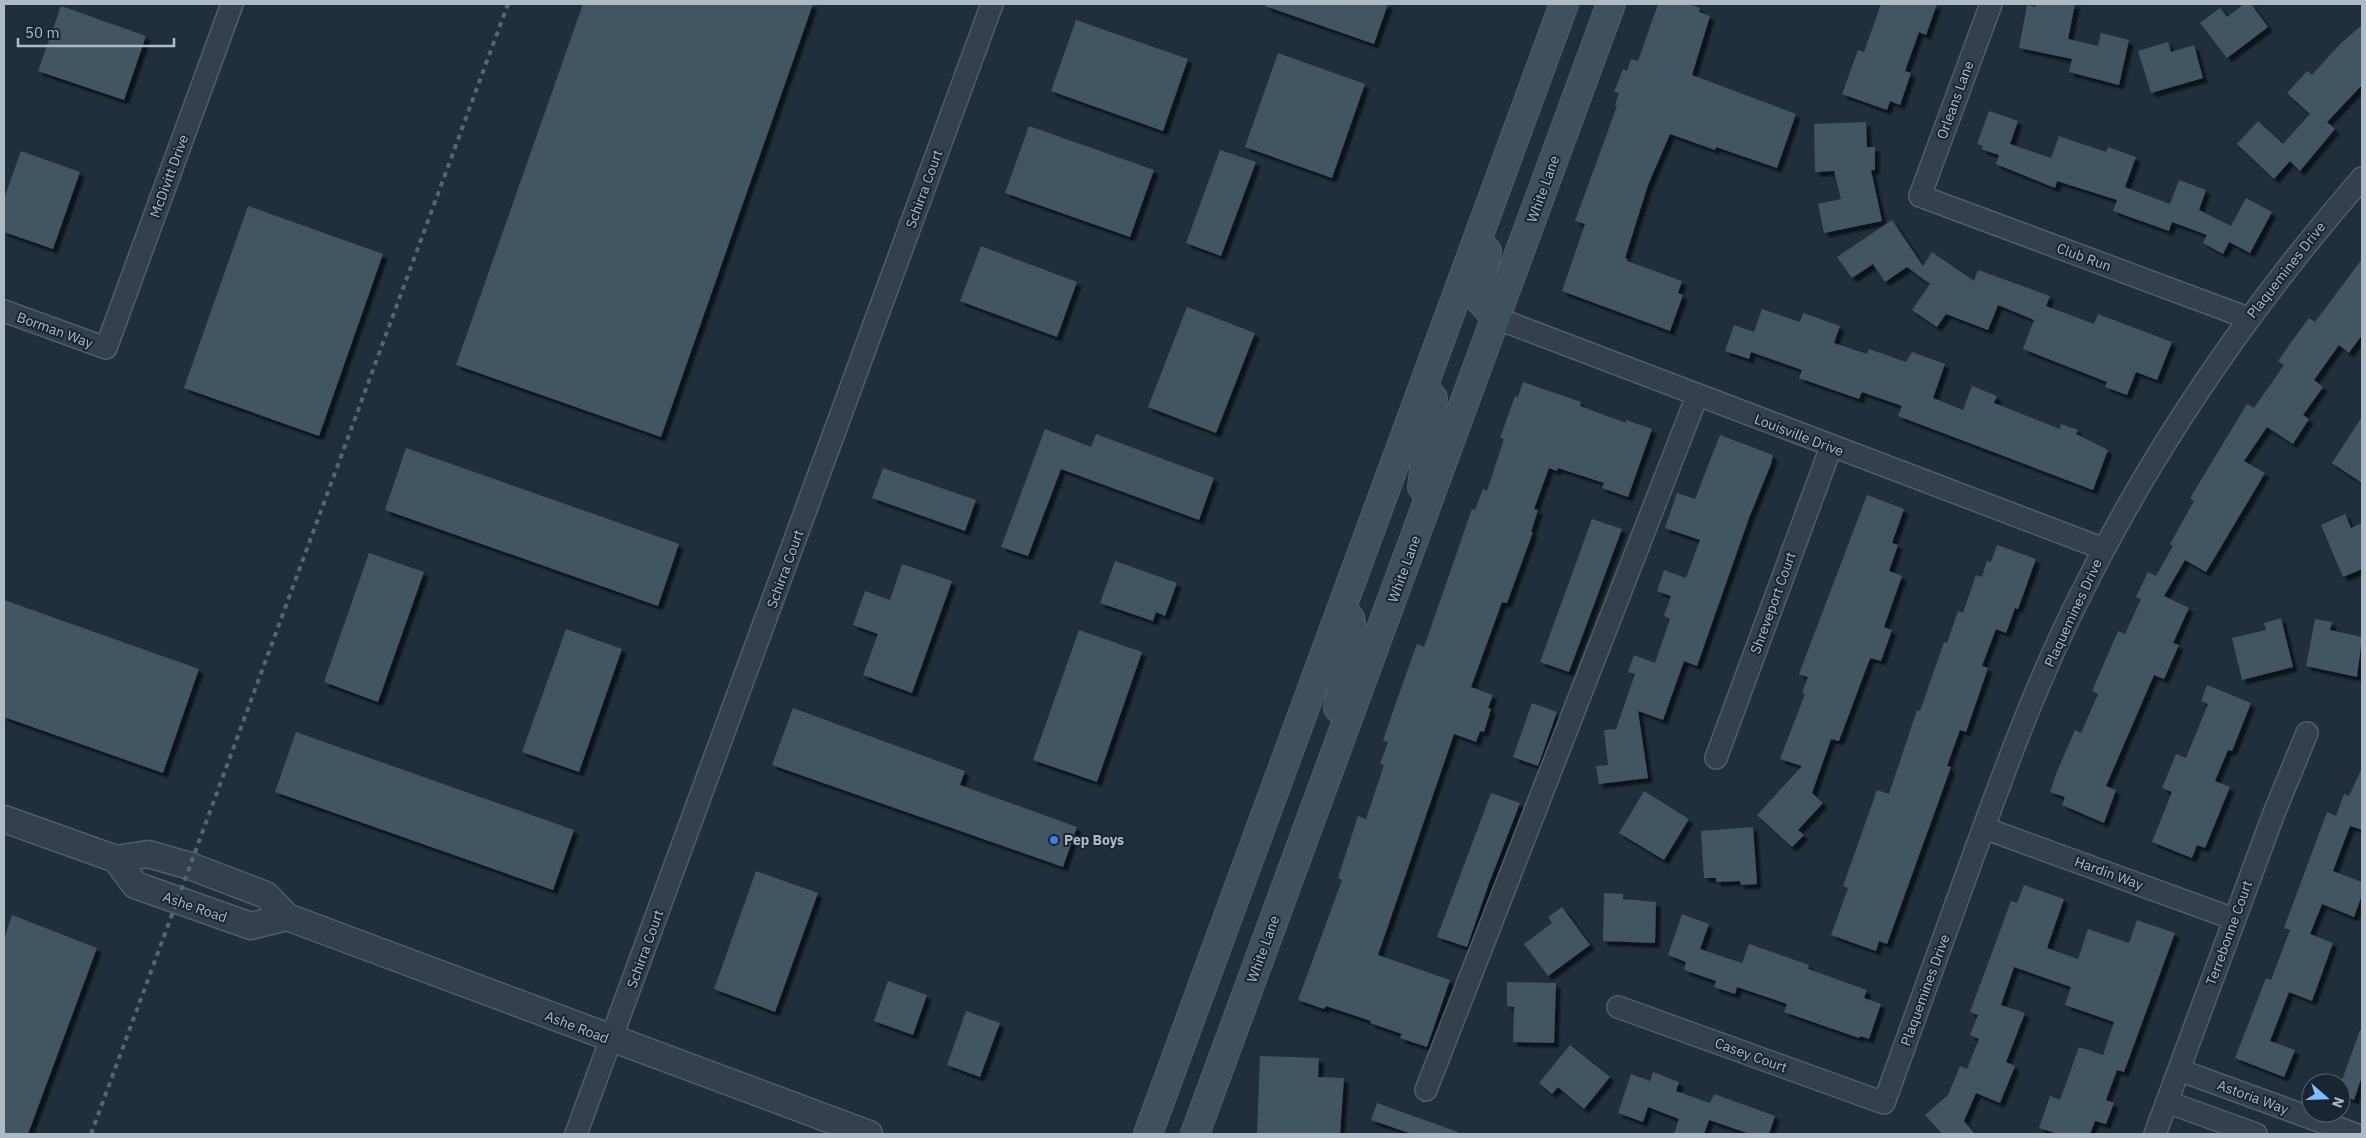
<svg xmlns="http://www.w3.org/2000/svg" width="2366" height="1138" font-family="'IBM Plex Sans',sans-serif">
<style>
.building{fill:#435462;filter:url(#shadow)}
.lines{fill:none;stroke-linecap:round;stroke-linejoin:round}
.minor-casing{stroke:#515e69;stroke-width:24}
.tertiary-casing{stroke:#515e69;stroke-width:29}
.secondary-casing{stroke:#515e69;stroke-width:30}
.minor{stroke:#34404b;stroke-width:21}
.tertiary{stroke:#34404b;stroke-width:26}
.secondary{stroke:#41505f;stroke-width:28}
.rail{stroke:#556573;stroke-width:4;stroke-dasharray:5 5;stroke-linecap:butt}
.shop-dot{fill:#3f7fe0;stroke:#192530;stroke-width:2}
.labels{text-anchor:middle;stroke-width:4;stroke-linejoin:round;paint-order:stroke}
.street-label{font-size:14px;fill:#aebbc7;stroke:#192530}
.poi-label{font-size:14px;font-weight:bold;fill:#aebbc7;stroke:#192530;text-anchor:start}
</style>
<defs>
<filter id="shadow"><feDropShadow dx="4.5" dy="4.5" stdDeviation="1" flood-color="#0009"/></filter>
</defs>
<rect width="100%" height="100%" fill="#202f3b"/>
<!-- building -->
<path class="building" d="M583,4H813L661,437L456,365Z
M1266,4H1388L1374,44L1265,6Z
M1658,4H1689L1700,8L1699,12L1710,16L1692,75L1796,114L1777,168L1716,147L1715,150L1670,134L1648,185L1625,258L1628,259L1627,261L1682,281L1678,293L1683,295L1670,331L1562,291L1585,224L1575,221L1617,106L1615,105L1619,93L1614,92L1623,69L1627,71L1631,59L1638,61Z
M1881,4H1937L1926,35L1919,32L1905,71L1911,73L1900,105L1890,101L1887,110L1842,94L1858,50L1864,52Z
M2036,4H2075L2068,39L2098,46L2101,33L2129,40L2119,85L2069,72L2072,59L2019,48L2027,5L2036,7Z
M2244,4H2251L2268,27L2227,58L2200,23L2220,8L2227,17Z
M61,6L146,36L124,100L38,71Z
M1076,20L1188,59L1163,131L1051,91Z
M2362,25V85L2327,122L2335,129L2300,171L2290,161L2274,179L2237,144L2258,121L2283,144L2310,114L2287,93L2307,71L2312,75L2340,44Z
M2168,42L2171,52L2194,45L2203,78L2151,93L2138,51Z
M1278,53L1365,84L1332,178L1245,147Z
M1989,111L2018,121L2010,144L2051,158L2059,136L2106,152L2108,147L2136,157L2125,187L2170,204L2179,180L2206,190L2199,210L2231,226L2246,198L2272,212L2250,253L2229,242L2223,254L2203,243L2207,235L2172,222L2169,231L2113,211L2117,200L2057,181L2055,188L1996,164L1999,155L1981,149L1983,146L1977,144Z
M1866,122L1867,147H1875V170H1871L1882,221L1824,233L1818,204L1841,199L1834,171L1815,172L1814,124Z
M1029,126L1154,170L1130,237L1005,193Z
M1220,150L1256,162L1221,256L1186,243Z
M21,151L80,172L53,249L4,232V199Z
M248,206L383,254L319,436L184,388Z
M1892,220L1923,266L1932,252L1974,281L1978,270L2050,296L2046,306L2094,324L2098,314L2172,342L2157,380L2136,372L2127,395L2105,387L2107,382L2023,349L2034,320L1998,305L1988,330L1946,314L1937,327L1912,310L1930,284L1907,267L1885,282L1873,264L1852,278L1837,257Z
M981,246L1077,282L1057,337L960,301Z
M2362,259V335L2349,353L2339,345L2314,380L2323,387L2303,415L2309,419L2293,444L2267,427L2244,461L2265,473L2206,572L2185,560L2164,596L2189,608L2173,643L2179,645L2164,679L2154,675L2106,786L2116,790L2104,823L2062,805L2065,797L2050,792L2056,774L2075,730L2081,733L2098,694L2092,691L2118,631L2125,634L2141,599L2136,597L2148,572L2156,576L2173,546L2170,544L2194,501L2190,498L2247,404L2254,408L2284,365L2278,361L2292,341L2309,318L2315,322Z
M1187,307L1255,333L1216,433L1148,407Z
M1762,309L1800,322L1803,313L1840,326L1834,343L1867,354L1869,349L1906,362L1912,352L1945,364L1933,398L1963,410L1972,386L1997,396L1994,403L2060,429L2061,424L2078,430L2076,434L2108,450L2093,490L1898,416L1902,406L1862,392L1859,399L1799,378L1802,370L1751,352L1749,359L1725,351L1734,325L1754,332Z
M1523,382L1581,402L1580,406L1626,423V420L1652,429L1628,497L1602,488L1604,483L1558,468L1557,471L1549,468L1534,509L1538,510L1531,532H1533L1507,603L1502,602L1471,687L1493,695L1488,708L1491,709L1484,732L1480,731L1476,742L1454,734L1378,955L1450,980L1427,1047L1400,1038L1402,1034L1370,1023L1371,1021L1326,1006L1324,1009L1298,1000L1342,880L1338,878L1358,816L1366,819L1384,765L1380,764L1388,742L1383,740L1399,694L1417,644L1424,647L1472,509L1475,510L1483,489L1487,491L1504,439L1500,438L1515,396L1518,397Z
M2362,417V483L2332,463Z
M1045,429L1091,447L1096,434L1214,478L1199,520L1061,469L1028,556L1001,547Z
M1720,435L1773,455L1771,464L1749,518L1697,666L1684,661L1663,720L1638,711L1648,778L1599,784L1596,766L1608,765L1604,730L1616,729L1635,674L1628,672L1634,655L1655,663L1670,619L1664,616L1671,596L1657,591L1664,570L1686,578L1700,540L1665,528L1677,493L1695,499Z
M406,448L679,544L658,606L385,510Z
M883,468L976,500L965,531L872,498Z
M1867,495L1904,509L1892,543L1898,545L1889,571L1902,576L1884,627L1892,630L1881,661L1871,658L1869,661L1839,741L1831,739L1812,793L1823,803L1798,830L1804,835L1792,847L1757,815L1802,766L1780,759L1805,694L1802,693L1808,677L1799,674Z
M2345,514L2351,528L2362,523V569L2343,577L2321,525Z
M1592,519L1622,529L1569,672L1540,662Z
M1997,545L2036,559L2018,609L2015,608L2006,633L1996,629L1982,666L1988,668L1966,732L1960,730L1947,766L1951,767L1887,944L1879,941L1876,951L1831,935L1848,888L1843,886L1877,790L1889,794L1917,710L1920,711L1944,642L1947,643L1958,611L1963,613L1976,575L1982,577L1987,561L1991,562Z
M369,553L424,572L378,702L324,682Z
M1115,561L1177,583L1165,616L1156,612L1153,621L1100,603Z
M902,564L952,581L912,693L863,675L878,634L853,625L865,591L890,600Z
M4,600L199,669L163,773L4,717Z
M2281,618L2293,667L2242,680L2232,638L2266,630L2264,623Z
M2315,619L2332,622L2330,630L2362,637L2357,677L2306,666Z
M566,629L622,649L579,772L522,752Z
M1079,630L1142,652L1097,782L1033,760Z
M2207,685L2251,703L2232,751L2228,750L2215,781L2230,787L2205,848L2197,845L2192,858L2152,842L2172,792L2162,788L2176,754L2186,758L2208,704L2201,701Z
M1532,703L1557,712L1538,766L1513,757Z
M793,708L965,771L960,785L1077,827L1063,867L772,765Z
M296,732L574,830L553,890L275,792Z
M2362,768V830L2350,826L2333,871L2362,882V895L2354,917L2322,904L2310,934L2333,943L2312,1001L2289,992L2270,1041L2295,1050L2284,1077L2235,1058L2266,978L2271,980L2290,930L2284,928L2327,812L2336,816L2344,794L2349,796Z
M1644,791L1689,819L1664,860L1619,833Z
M1491,793L1520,803L1488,886L1467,947L1437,937Z
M1753,827L1757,884L1741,885L1740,881L1716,882V878H1704L1701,831Z
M756,871L818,893L775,1012L714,989Z
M2024,885L2064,899L2047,948L2078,959L2088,929L2129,943L2137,920L2175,933L2124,1072L2117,1070L2106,1100L2114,1103L2106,1124L2095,1121L2090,1134H2058L2039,1128L2050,1096L2060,1100L2079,1047L2103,1055L2114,1022L2065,1005L2071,987L2014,967L2001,1005L2025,1013L2006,1062L2015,1066L2000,1103L1976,1093L1964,1121L1975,1134H1942L1925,1115L1948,1095L1960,1066L1967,1069L1979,1039L1970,1035L1978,1015L1970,1012L2011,901L2017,903Z
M1604,893L1623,894V899L1656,902L1655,943L1603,941Z
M1562,907L1590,945L1548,976L1524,944L1552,923L1548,917Z
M1682,914L1709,924L1700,949L1742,963L1749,944L1809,965L1808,969L1867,990L1864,998L1881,1004L1869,1039L1860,1036L1859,1038L1784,1012L1787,1004L1737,987L1735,994L1714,987L1716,981L1684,970L1686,962L1668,955Z
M12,915L97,948L28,1134H4V939Z
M888,981L927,995L913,1035L874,1021Z
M1507,982L1556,983L1554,1043L1513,1042L1514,1007L1507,1006Z
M966,1011L1000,1023L980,1077L947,1065Z
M2360,1030L2362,1031V1076L2354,1100L2341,1095V1083Z
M1570,1045L1610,1077L1584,1109L1558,1087L1552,1094L1539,1083Z
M1260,1056L1319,1058L1318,1077L1344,1078L1340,1134H1257Z
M1653,1072L1679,1082L1676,1091L1710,1103L1714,1094L1775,1116L1769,1134H1750L1709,1120L1704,1134H1674L1679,1119L1648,1107L1643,1122L1618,1113L1631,1074L1650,1081Z
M1377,1103L1458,1132V1134H1412L1371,1120Z"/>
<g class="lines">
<!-- minor casing -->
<g class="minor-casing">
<path id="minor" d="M1991,4L1920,196L2248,318
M4,311L106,348L232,4
M1496,318L2104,549
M1716,758L1831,447
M1984,828L2234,919
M1618,1007L1884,1103C1913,1023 1942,944 1970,865C2002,777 2034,689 2075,606C2151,450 2249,308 2362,178
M2179,1070L2355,1134
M1426,1090L1697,396
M2167,1102L2256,1134
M576,1134L992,4
M2155,1134L2274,813L2307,733"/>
</g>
<!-- tertiary casing -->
<g class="tertiary-casing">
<path id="tertiary" d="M4,819L116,859L148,854L190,866L266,895L287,917L869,1134
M116,859L135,885L251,926L287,917"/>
</g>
<!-- secondary casing -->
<g class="secondary-casing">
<path id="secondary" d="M1487,251L1480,282V300L1496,318
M1422,487L1433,398L1425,388
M1338,708L1353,634L1350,618L1341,611
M1148,1134L1564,4
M1195,1134L1611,4"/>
</g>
<!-- minor -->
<use href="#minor" class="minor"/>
<!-- tertiary -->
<use href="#tertiary" class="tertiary"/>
<!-- secondary -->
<use href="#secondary" class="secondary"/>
<!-- rail -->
<path class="rail" d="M91,1134L508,4"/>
</g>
<!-- markers -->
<circle class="shop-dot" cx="1054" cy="840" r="5"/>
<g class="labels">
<!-- street labels -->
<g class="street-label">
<text transform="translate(1955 100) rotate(-70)" y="5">Orleans Lane</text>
<text transform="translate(169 176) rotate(-70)" y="5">McDivitt Drive</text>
<text transform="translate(924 189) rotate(-70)" y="5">Schirra Court</text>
<text transform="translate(1543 189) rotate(-70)" y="5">White Lane</text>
<text transform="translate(2084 257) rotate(20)" y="5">Club Run</text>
<text transform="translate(2286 270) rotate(-52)" y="5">Plaquemines Drive</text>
<text transform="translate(55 330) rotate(20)" y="5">Borman Way</text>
<text transform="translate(1799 435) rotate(21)" y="5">Louisville Drive</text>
<text transform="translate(785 569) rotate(-70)" y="5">Schirra Court</text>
<text transform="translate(1404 569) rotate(-70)" y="5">White Lane</text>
<text transform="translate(1773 603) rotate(-70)" y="5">Shreveport Court</text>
<text transform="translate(2073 613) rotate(-65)" y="5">Plaquemines Drive</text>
<text transform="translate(2109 873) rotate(20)" y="5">Hardin Way</text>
<text transform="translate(195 907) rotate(19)" y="5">Ashe Road</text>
<text transform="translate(2229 933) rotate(-70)" y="5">Terrebonne Court</text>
<text transform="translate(645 949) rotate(-70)" y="5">Schirra Court</text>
<text transform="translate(1263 949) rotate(-70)" y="5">White Lane</text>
<text transform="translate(1925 990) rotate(-70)" y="5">Plaquemines Drive</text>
<text transform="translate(577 1027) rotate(21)" y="5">Ashe Road</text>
<text transform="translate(1751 1055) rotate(20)" y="5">Casey Court</text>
<text transform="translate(2253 1097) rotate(20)" y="5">Astoria Way</text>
</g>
<!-- poi labels -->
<g class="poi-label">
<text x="1064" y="845">Pep Boys</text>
</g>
</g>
<!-- border -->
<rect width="2366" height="1138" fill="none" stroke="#aebbc7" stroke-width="10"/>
<!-- north arrow -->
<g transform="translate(2326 1098) rotate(110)"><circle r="24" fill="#192530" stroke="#55616c"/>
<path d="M0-4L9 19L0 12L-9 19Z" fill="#7cbeff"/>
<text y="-8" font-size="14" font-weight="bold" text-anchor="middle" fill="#aebbc7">N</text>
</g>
<!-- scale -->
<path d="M18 38v8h156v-8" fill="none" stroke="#aebbc7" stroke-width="2.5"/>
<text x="25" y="38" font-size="15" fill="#aebbc7" stroke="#192530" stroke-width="4" paint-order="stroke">50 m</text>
</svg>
